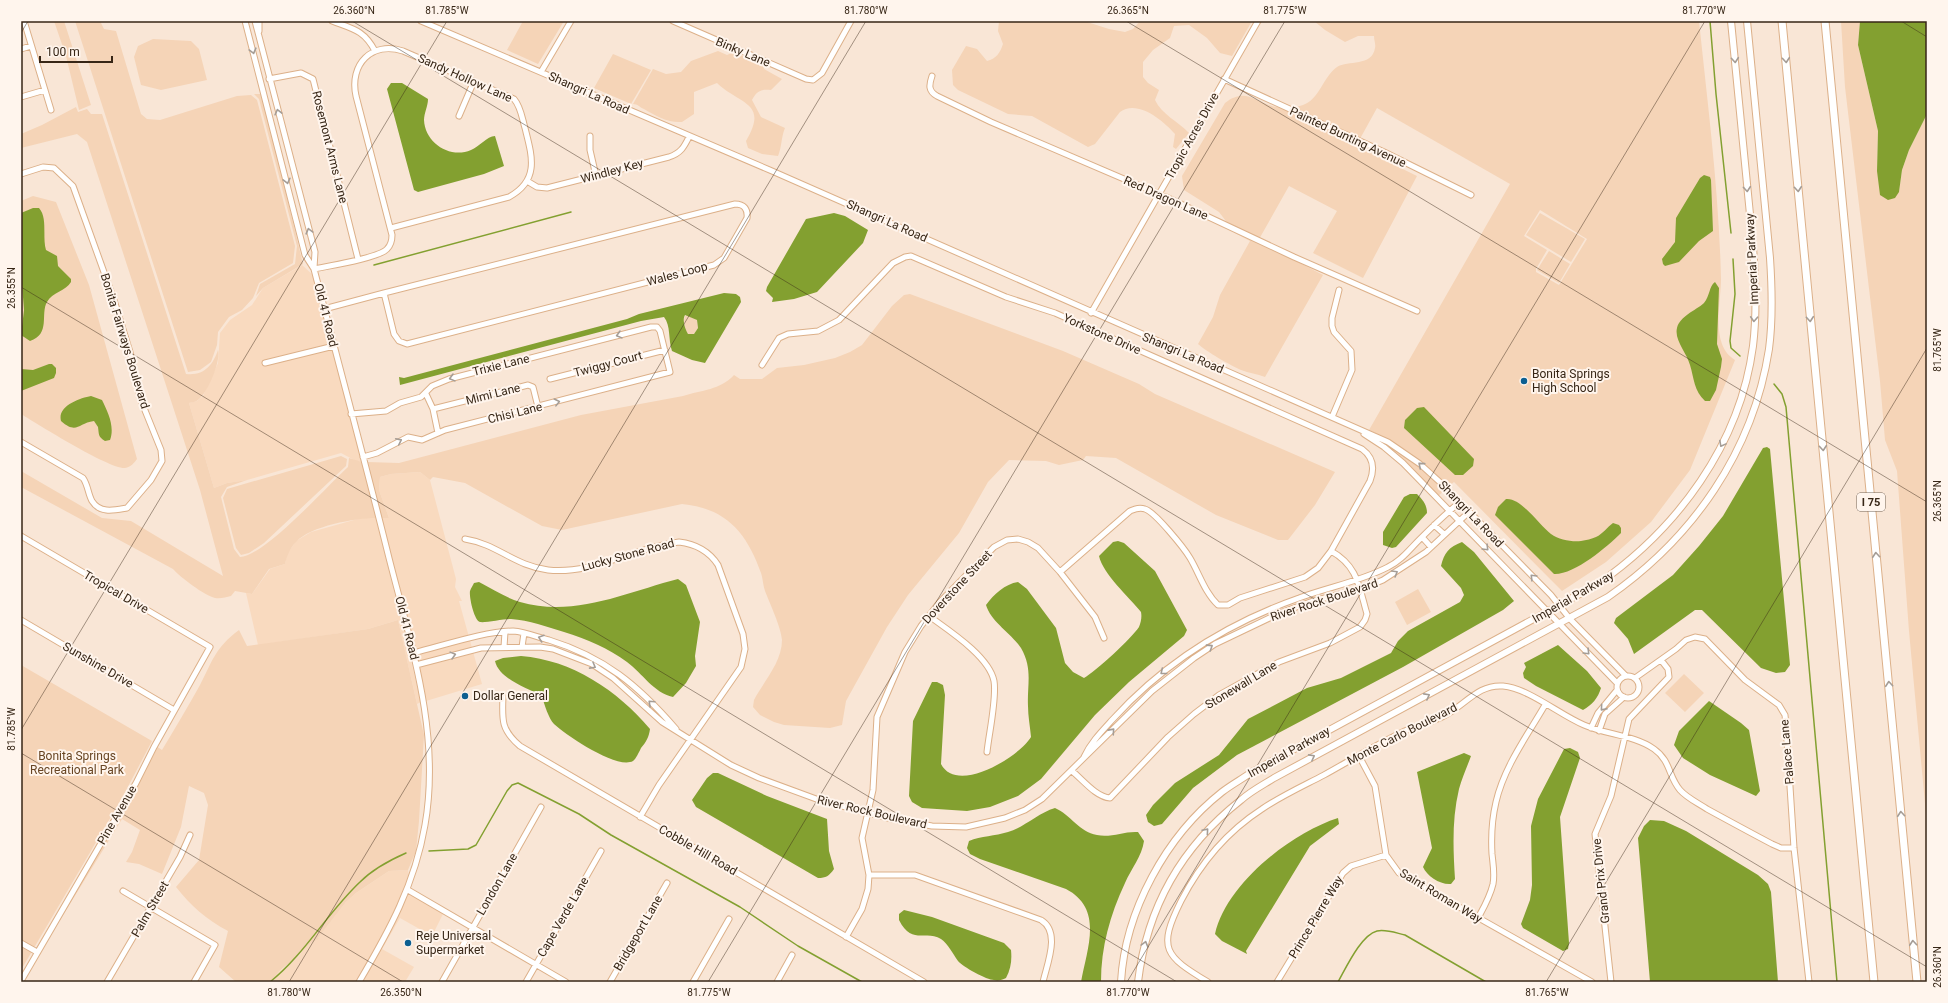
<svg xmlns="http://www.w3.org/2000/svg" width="1948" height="1003" font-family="Roboto,sans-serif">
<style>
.built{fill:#f9dabf}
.green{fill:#f5d4b7;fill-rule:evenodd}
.water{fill:#83a030;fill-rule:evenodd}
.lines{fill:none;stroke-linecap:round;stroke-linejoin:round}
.stream{stroke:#83a030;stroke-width:1.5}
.minor-casing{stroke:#dcb089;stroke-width:7}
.major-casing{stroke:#dcb089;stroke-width:8}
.highway-casing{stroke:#dcb089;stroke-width:9}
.minor{stroke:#fff;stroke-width:5}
.major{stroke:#fff;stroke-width:6}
.highway{stroke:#fff;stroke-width:7}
.oneway{stroke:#a59d96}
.ticks{fill:none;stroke:#372616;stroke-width:1;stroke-opacity:0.45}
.poi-dot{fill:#0c5f91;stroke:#fff5ed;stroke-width:1.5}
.labels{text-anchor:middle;stroke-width:4;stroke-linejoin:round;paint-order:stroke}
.shield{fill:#fff5ed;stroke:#736456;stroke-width:1}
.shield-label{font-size:11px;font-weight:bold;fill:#372616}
.street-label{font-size:12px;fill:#372616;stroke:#fff5ed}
.poi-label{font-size:12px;fill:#372616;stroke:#fff5ed;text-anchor:start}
.park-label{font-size:12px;fill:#684523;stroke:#fff5ed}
.neatline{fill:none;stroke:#372616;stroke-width:1.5}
.ticks-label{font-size:10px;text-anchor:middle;fill:#372616}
</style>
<rect width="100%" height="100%" fill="#f9e6d6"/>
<!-- built -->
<path class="built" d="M302,265L313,275L362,462L356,461L341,453L247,480L227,483L214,488L189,403L197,401L203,396L218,363L220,333L230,320L252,305L263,288Z
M420,472L430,480L456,579L455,587L462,601H459L482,684L426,701L382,518H389L379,490L380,477L391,474Z
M361,518H376L421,702L417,704L398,620L368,629L258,645L246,593L252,594L270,569L285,564L287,554L296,541L311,532Z
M408,870L409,877L405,889L381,938L356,982H273L275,975L299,956L306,946L318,938L346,902L356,893L389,871Z
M411,887L412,894L444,912L432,936L400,918L382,949L414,967L405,982H362L396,921Z"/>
<!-- green -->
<path class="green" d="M54,21H64L91,105L79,110L66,56Z
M75,21H100L104,29L116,31L141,114L147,119L160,120L237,96L251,95L257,100L295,246L293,263L259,283L253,298L242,310L229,317L218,332L217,345L211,362L200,370L188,372Z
M523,21H564L538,64L507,50Z
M999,21H1084L1109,29L1125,32L1133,29L1140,21H1252L1232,56L1220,53L1207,38L1189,25L1174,26L1170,38L1153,50L1143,62V77L1148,83L1159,90L1155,100C1162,115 1178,121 1189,133L1176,149L1173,147L1175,134C1163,120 1137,99 1120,112L1095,144L1088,147L1032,116L1008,114L958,90L953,85L952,70L966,46L977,49L987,61C996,59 1000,53 1003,44L998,31Z
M1314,21H1699C1708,107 1719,192 1721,279C1721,304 1710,345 1735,360L1690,470L1651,522L1606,562L1562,591L1454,482L1448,487C1426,462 1399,444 1369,430L1510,184L1377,108L1356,146L1417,176L1363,278L1313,253L1337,211L1289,186L1258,241L1323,275L1265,377C1257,374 1249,373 1241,370C1230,365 1207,352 1198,344L1213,317L1220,295L1250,241L1235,233L1219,212L1184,190L1182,176L1225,103C1244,88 1253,100 1272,106C1281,109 1294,108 1303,105C1319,100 1323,77 1337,67C1348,60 1372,67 1375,48C1376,44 1374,41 1374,36H1358L1345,42L1325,30ZM1540,210L1587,239L1559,285L1536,272V269L1547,250L1524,236Z
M1841,21H1860L1858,45L1878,131L1877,171L1899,192L1902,170L1909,150L1927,114V825L1909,631L1897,471L1885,440L1880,381L1845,87Z
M153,39L191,41L199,49L207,80L161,90L141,85L134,57L138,46Z
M718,51L727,55L734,52L763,65L764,69L782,79L771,90C760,89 757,91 752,100L761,117L785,128C781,137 782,147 778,156L762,154L748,148L746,141C769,102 740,105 717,83L694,92V114L682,122C668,123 656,116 644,109C639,107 638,104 633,104L653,69L666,74L681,72L691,61Z
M613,54L651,70L631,104L594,88Z
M254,94H261L268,118L303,264L263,288L256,296L260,284L295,264L297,246L259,99Z
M76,107L78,112L87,109L91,114H102L186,374C204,376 213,365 218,350C221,361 208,393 198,400C196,402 192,402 189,403L214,488L227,483L247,480L227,487L221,497L234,549L240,557C265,556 327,486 348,467L349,458L362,462L376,518C356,518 310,526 296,542C290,548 287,556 285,564L269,569L252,594L235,591L231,596C226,597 221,599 215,598C204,595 181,578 173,569L21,487V471L102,518L131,521L223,576L200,490L87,142L77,134L21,148V134L42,125Z
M33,196L56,202L89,285L137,459C134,463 131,467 125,468C109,469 39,425 21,414V201Z
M1540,213L1585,239L1571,262L1526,235Z
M1549,251L1570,264L1559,283L1537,270Z
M910,294L1063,351L1139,384L1155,394L1335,472L1315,505L1288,540H1278L1216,515L1116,458L1086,456L1083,460L1059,465L1046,461L1009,460L988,482L959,533L908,595L887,627L846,701L842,725L830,728L784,725L774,722L760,715L753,707L754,700C764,681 782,662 782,640C781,627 770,604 765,591C763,585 763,579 761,573C747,533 726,508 682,504L562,530L542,526L465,483L433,477L430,480L420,472L391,474L380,477L379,490L389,518H382L367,462L399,463L581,415L683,396C702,390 720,390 734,375L740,379H762L777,368L804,365L835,358L850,352L862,345L892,306L904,295Z
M686,315L697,320L698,328L694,334H688C685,329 682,320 686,315Z
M1380,441C1405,452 1427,471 1444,491L1438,496L1405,461Z
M341,456L347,459L346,466L264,543L249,553L241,555L236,548L223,498L227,489Z
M1418,589L1431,612L1407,625L1395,602Z
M398,620L424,735L419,821L416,851L408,870L389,871L356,893L346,902L318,938L319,939C309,942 306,948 299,955C290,965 277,968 273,982H236L219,967L228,931C207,920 190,905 176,887L199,860L208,805L204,793L189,786L181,827L162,874L139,864L126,862L132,852L140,830L122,819L38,956L33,953L124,799L153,744L162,750C175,728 188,707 200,685C213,660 215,648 239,630L247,646L368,629Z
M21,665L152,741L122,798L21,970Z
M1684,674L1704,693L1685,712L1665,693Z"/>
<!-- water -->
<path class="water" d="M1860,21H1927V114L1909,150L1902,170L1899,192L1895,198L1888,200L1880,195L1877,171L1878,131L1858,45Z
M391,83H402L428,99C428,106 424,113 424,120C425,143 450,159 471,150C479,147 487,136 495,136L504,166L484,174L418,192L414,190L387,89Z
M1704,175L1710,177L1711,180L1713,231L1699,241L1679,262L1665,266L1663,264L1662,259L1675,242L1676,218L1700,178Z
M33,208H39C48,218 42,237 46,250L57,256L58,266L71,279V282C66,291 52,292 47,302C40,314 51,334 30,341L21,335L24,310L21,271V213Z
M834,213L845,216L868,230L863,243L817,292L794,299L772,302L773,298L766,291L767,287L806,219Z
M1715,282L1719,288L1717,344L1722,359L1721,367L1716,390L1710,401H1705C1694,391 1694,378 1690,365C1687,353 1674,340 1677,328C1680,316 1695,311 1704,303C1710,296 1709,286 1715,282Z
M724,293L736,294L740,297L741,302L705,363L692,360L672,351C668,339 671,326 664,317L641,321L400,385L399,377L404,378L627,319L639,314ZM685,315L697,320L698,328L694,334H688C685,329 682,320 685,315Z
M49,364H52L56,368V373L54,378L21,391V369L33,370Z
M91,396L102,400C108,412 115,427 110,440L105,441C98,437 99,434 98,427L94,421C78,423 77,435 61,421C57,406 80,398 91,396Z
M1424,407L1474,459L1473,466L1463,475H1455L1404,428L1405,420L1417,408Z
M1767,447L1770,449L1790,665L1785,672L1776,673L1761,668L1702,610H1695L1634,654L1628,639L1614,623L1616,618L1673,575L1699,546L1723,516L1763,448Z
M1410,494H1417C1423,500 1427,505 1427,513L1396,547L1392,548L1383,545V532L1404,497Z
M1506,499C1521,497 1540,526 1551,534C1559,540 1572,542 1581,541C1586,540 1592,539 1596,537C1603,534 1607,527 1613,523L1619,525L1621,528V533C1607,547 1574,575 1554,574L1495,515L1498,507Z
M1118,541L1124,543L1155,571L1187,630L1184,636L1129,682L1095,715L1041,779L1018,796L990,807L967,811L922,808L912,802L909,796L913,721L932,682H937L943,685L945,695L941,764C957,795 1019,757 1031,737C1030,726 1028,716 1028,706C1027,684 1033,669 1021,648C1011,633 991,622 986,605C994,594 1005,584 1018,582L1027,589L1056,628L1065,663L1073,672L1084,678C1096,671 1131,639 1139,627C1141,622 1142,617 1141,612C1129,597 1103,574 1099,556L1113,542Z
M1462,542L1474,552L1514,601L1503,610L1403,667L1237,755L1193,788L1162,824L1154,826L1148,822L1146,815L1153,805L1175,783L1219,755L1248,719L1307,688L1341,678L1391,653L1398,641L1408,631L1460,602L1464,595L1461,588L1441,566C1444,553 1449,547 1462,542Z
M678,579L686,585L700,622L695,656L696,666L686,683L673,697C654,693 642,673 627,662C608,648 587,639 564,632C547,627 529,620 511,619C503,619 485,623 480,622C474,620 469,597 470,591C471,588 473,585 474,583L479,582C493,589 506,598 520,602C574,618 627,592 678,579Z
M1558,645L1587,671L1601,688C1598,698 1592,705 1583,710L1536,686L1524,678L1523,673L1526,667L1524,663Z
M521,656C572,660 617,690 650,729C649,737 646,742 641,748C639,752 636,759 633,761C617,770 566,735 554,724C549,719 544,704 542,696C527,688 499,679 495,661L503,658Z
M1709,701L1741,723L1749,730L1760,791L1756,796L1710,775L1683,758L1674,745L1679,731Z
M1570,748L1578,752L1580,758L1560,817L1569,943L1568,949L1563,951L1523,928L1521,924L1530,900L1532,885L1531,826L1538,799L1564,749Z
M1464,753L1471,756C1467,767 1462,778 1459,789C1452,818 1453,848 1455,879L1451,884C1440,885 1427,876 1423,867L1432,848L1417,772Z
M713,773H718L767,796L827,819L829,851L834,869C829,876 826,878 818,878L696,807L692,800L707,778Z
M1055,808C1071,815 1079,832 1097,835C1111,838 1124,831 1138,832L1144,841C1142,856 1131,869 1125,883C1110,915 1101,947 1101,982H1081C1087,948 1104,909 1066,889L980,859L970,854L967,848L969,841C981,836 995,836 1008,832C1025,827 1038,813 1055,808Z
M1338,818L1339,824L1310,846L1246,951L1247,954L1222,941L1215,934C1226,884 1291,833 1338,818Z
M1650,820L1664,821L1686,831L1758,875L1768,884L1771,892L1778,982H1650L1638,838L1644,826Z
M904,910L932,917L1004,943L1011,950C1012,960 1011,969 1006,978C1002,980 998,981 994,980C987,980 963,967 958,961C953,954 948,944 941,939C926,929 912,946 899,920V914Z"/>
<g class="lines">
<!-- stream -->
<path class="stream" d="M1710,21L1716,94L1731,233
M1733,259L1735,294L1730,341L1731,348L1740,356
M374,265L571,212
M1774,384L1782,394L1786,407L1837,982
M429,851L468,849L476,845L507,791L512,785L518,783L579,814L611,835L740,907L798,946L862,982
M270,982C305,954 327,913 360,882C373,869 390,860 406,853
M1338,982C1346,968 1361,935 1377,931C1386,929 1396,933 1405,935L1486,982"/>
<!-- minor casing -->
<g class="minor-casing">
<path id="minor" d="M24,21L51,110
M245,21L305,255L314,269C339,365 365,461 389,558C411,645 441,734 425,825C415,884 389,931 359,982
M255,21L315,252L314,268
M259,21V31
M332,21C353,29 364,30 375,51
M421,21L772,171L1388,442L1420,464L1442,484L1551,595L1570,619L1626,676
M673,21L806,79L813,80L822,73L851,21
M21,49L31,46
M541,72L571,21
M932,76C929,85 928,91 937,96L991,122L1166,197L1294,257L1417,311
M269,79L301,73L313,79L358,259
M1224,79L1384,152L1471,195
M21,97L45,90
M459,116L474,81
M590,136V150L596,176
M21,174L43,167L54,168L73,186L114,300L130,352L140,398L161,450L162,461L151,480L127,508C115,510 100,514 92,501C88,494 88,485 83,478L21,442
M527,181L537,187L547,188L669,157C681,153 684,147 689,137
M735,204C744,204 748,209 747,218L724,258L714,265L407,344L399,341L394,334L384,293Z
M314,269C328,266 379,258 387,249C391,245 392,240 392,235L356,96C349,64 372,41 403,51L514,99C521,107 522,118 525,128C532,156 540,180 509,197L391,228
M324,309L384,293
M1091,313L1258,21
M265,363L334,346
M762,365L779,338L788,334L818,331L839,320L893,263L905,257L911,256L1006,297L1055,313L1362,449C1373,457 1375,468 1370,481L1331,551L1318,568L1305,577L1240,598L1228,605H1218C1205,593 1199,573 1190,558C1184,548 1155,512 1145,509C1139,507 1135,509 1130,511L1060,572
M550,379L665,350
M426,394L433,409L438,433
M433,409L528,385L533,387L538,407
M351,414L386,411L400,403L421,397L432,386L449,379L651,327H657L660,331L670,372L445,430L422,440L408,437L377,453L363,457
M1332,417L1352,370L1351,351L1334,332L1332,326V318L1339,290
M1364,434L1384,447L1403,463L1617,683
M1434,525L1444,534
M21,536L210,647L154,747L136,783L21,981
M1422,537L1431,547
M465,539C497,544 515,566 548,570C593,575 635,547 679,542C696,544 709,551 718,565L743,634L745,649L741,667L659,785L640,817
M929,616C948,630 989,656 994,681C997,698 989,733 987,752
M21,620L174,710
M504,647L505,632
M522,647L524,633
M413,653C442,646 485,631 513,631C526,632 537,637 549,640C604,657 638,685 676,729
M416,665L481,648L540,647L553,649L592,664L613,678L662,722L731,765L759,778L819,800L892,819L932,826L966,827L1005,818L1025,810L1042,799L1152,691L1194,658L1215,644L1280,613L1313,601L1364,588L1383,580L1426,552L1469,512
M1617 687a11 11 0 1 1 22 0a11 11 0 1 1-22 0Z
M1635,678L1676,649L1686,640L1695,637L1705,639L1745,680L1779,705L1785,715L1786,725L1794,848L1809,982
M503,696C502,720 501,730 520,746L924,982
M1591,728L1598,713L1617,690
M1599,731L1605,714L1624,697
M1359,756L1375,786L1386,855L1399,873L1592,982
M1084,757C1091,742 1102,731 1113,719C1164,663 1228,623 1299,598C1328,587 1359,582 1388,567C1401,561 1409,550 1419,540C1432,527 1445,514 1459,503
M1072,771C1083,780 1096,797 1110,798L1168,737L1194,714L1219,695L1279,662L1330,643L1360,627L1365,620L1367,614C1359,587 1358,566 1331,551
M869,875H915L1041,920C1061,932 1047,964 1043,982
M408,890L566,982
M123,891L215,945L194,982
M1478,918C1484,907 1490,897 1493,884C1495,874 1493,864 1492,854C1491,837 1492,819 1496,802C1504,767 1527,736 1545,705
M846,937L862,909L868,889L869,875L862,838L873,790L877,717L905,652L921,626L939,603L994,547L1007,540L1018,539L1028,542L1038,548L1060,572L1095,617L1104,638
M21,943L37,952
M107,982L180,857L190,835
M442,982L541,807
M526,982L601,851
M610,982L667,883
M693,982L729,919
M777,982L792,955
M1208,982C1165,956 1157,949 1181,901C1200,864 1228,831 1262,809C1281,796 1303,786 1324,775C1351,760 1379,743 1407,730C1418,725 1431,722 1442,717C1464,707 1477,684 1503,686C1528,688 1560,715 1584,725C1607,735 1634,735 1654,749C1671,761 1668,776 1680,790C1687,798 1698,803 1707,809C1729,821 1751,833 1772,844L1781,848H1794
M1277,982L1343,873L1351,866L1386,855
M1611,982L1595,834L1611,796L1629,719L1669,677L1668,669L1661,660"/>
</g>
<!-- major casing -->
<g class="major-casing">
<path id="major" d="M1121,982C1125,911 1166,836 1222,792C1231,785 1242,779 1252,772L1598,584C1677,529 1740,445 1753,346C1759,296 1753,245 1748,194C1742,137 1737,79 1731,21
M1138,982C1147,907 1181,847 1241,800C1251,791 1263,785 1274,778L1608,597C1693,538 1753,452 1769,349C1773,319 1772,288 1770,258L1747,21"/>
</g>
<!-- highway casing -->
<g class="highway-casing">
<path id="highway" d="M1782,21L1874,982
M1825,21L1917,982"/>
</g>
<!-- minor -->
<use href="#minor" class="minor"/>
<!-- major -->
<use href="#major" class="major"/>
<!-- highway -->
<use href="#highway" class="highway"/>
</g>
<!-- one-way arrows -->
<defs><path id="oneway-chevron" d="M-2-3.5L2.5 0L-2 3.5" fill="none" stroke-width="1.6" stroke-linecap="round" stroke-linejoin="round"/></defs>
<g class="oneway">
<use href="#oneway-chevron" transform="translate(253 51) rotate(75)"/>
<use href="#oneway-chevron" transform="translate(1735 60) rotate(85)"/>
<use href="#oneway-chevron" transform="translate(1786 60) rotate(85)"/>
<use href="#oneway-chevron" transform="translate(278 112) rotate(-104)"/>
<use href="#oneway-chevron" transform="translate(287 181) rotate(76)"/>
<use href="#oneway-chevron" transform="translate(1747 189) rotate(85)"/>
<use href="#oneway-chevron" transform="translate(1798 189) rotate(85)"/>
<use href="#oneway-chevron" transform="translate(309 231) rotate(-105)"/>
<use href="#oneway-chevron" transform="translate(1754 319) rotate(93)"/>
<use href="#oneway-chevron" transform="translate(1810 319) rotate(85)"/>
<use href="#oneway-chevron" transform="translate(619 335) rotate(165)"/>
<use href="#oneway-chevron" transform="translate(452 378) rotate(165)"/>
<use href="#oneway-chevron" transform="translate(557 402) rotate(-14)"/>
<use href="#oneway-chevron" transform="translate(399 441) rotate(-26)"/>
<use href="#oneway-chevron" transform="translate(1722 444) rotate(118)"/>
<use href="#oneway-chevron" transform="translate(1823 448) rotate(85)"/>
<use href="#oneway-chevron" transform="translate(1421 465) rotate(-140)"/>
<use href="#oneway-chevron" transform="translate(1486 548) rotate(45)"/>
<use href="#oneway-chevron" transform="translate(1876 555) rotate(-95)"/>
<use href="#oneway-chevron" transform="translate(1395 573) rotate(-31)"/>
<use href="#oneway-chevron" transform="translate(1533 577) rotate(-135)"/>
<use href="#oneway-chevron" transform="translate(541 638) rotate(-161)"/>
<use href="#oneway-chevron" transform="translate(1210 647) rotate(-33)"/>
<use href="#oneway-chevron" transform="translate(1587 652) rotate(45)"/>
<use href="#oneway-chevron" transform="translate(453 655) rotate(-15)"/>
<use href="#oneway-chevron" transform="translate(593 666) rotate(29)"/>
<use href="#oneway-chevron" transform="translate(1163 672) rotate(141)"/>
<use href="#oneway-chevron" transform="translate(1889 684) rotate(-95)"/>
<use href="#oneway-chevron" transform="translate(1427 696) rotate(-28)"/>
<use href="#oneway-chevron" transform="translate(651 703) rotate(-137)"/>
<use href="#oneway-chevron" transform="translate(1603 708) rotate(131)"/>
<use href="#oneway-chevron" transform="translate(1112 731) rotate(-48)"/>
<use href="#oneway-chevron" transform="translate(1312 757) rotate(-28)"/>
<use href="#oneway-chevron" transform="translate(1901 814) rotate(-95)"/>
<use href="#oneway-chevron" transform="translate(1206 831) rotate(-49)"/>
<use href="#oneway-chevron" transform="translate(1913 943) rotate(-95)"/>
<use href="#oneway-chevron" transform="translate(1145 944) rotate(-75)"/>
</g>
<!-- ticks -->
<path class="ticks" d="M352,21L1927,967M1126,21L1927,502M1901,21L1927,37M21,33L28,21M21,287L1177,982M21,730L447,21M21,753L403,982M289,982L866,21M708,982L1285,21M1127,982L1705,21M1546,982L1927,348"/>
<!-- markers -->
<g class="poi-dot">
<circle cx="1524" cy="381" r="4"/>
<circle cx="465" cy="696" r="4"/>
<circle cx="408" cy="943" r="4"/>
</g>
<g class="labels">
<!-- shield labels -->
<rect class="shield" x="1857" y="493" width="28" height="18" rx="3"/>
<g class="shield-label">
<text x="1871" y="506">I 75</text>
</g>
<!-- street labels -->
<g class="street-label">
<text transform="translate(743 52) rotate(23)" y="4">Binky Lane</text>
<text transform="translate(465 78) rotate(24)" y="4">Sandy Hollow Lane</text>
<text transform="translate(589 93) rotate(24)" y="4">Shangri La Road</text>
<text transform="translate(1192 136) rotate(-61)" y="4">Tropic Acres Drive</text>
<text transform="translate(1348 137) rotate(25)" y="4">Painted Bunting Avenue</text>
<text transform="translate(330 147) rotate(76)" y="4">Rosemont Arms Lane</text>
<text transform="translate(612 171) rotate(-15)" y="4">Windley Key</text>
<text transform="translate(1166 198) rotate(24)" y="4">Red Dragon Lane</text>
<text transform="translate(887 221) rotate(24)" y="4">Shangri La Road</text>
<text transform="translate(1752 259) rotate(-93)" y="4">Imperial Parkway</text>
<text transform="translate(677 274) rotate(-15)" y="4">Wales Loop</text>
<text transform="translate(326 315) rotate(76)" y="4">Old 41 Road</text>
<text transform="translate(1102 334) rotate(24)" y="4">Yorkstone Drive</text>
<text transform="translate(125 341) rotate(73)" y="4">Bonita Fairways Boulevard</text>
<text transform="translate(1183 353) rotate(23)" y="4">Shangri La Road</text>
<text transform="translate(608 364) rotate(-15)" y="4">Twiggy Court</text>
<text transform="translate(501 365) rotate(-14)" y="4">Trixie Lane</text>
<text transform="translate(493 394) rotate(-14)" y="4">Mimi Lane</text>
<text transform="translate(515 413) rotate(-14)" y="4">Chisi Lane</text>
<text transform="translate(1471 514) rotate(46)" y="4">Shangri La Road</text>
<text transform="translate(628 555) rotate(-15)" y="4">Lucky Stone Road</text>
<text transform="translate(957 587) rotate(-47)" y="4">Doverstone Street</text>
<text transform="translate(116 592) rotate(30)" y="4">Tropical Drive</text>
<text transform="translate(1573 597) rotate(-30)" y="4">Imperial Parkway</text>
<text transform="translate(1324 600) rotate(-18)" y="4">River Rock Boulevard</text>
<text transform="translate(407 628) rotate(76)" y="4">Old 41 Road</text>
<text transform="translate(98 665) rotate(30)" y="4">Sunshine Drive</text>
<text transform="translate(1241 685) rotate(-31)" y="4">Stonewall Lane</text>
<text transform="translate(1402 734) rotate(-27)" y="4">Monte Carlo Boulevard</text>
<text transform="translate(1289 752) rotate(-29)" y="4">Imperial Parkway</text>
<text transform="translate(1787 752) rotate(-95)" y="4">Palace Lane</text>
<text transform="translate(872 812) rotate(13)" y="4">River Rock Boulevard</text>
<text transform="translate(117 815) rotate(-60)" y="4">Pine Avenue</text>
<text transform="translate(698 850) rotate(30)" y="4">Cobble Hill Road</text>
<text transform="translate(1601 881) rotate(-96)" y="4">Grand Prix Drive</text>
<text transform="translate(497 884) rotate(-60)" y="4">London Lane</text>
<text transform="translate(1441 896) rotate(31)" y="4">Saint Roman Way</text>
<text transform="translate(150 909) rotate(-60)" y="4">Palm Street</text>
<text transform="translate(563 917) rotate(-60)" y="4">Cape Verde Lane</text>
<text transform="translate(1316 917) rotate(-59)" y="4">Prince Pierre Way</text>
<text transform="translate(638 933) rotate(-60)" y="4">Bridgeport Lane</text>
</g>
<!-- poi labels -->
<g class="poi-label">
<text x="1532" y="378">Bonita Springs<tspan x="1532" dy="14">High School</tspan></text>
<text x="473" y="700">Dollar General</text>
<text x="416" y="940">Reje Universal<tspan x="416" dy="14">Supermarket</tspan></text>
</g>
<!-- park labels -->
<g class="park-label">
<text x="77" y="760">Bonita Springs<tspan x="77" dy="14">Recreational Park</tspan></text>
</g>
</g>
<!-- border -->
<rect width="1948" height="1003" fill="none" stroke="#fff5ed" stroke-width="44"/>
<!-- scale -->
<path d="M40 56v6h72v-6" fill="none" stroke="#372616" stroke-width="2"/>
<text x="46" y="56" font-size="12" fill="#372616" stroke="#fff5ed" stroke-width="3" paint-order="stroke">100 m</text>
<rect x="22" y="22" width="1904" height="959" class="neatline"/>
<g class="ticks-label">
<text x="354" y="14">26.360°N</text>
<text x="447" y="14">81.785°W</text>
<text x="866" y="14">81.780°W</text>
<text x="1128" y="14">26.365°N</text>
<text x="1285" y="14">81.775°W</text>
<text x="1704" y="14">81.770°W</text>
<text transform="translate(11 288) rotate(-90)" y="4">26.355°N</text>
<text transform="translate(1937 350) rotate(-90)" y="4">81.765°W</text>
<text transform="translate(1937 501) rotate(-90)" y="4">26.365°N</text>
<text transform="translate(11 729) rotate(-90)" y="4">81.785°W</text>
<text transform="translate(1937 967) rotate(-90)" y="4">26.360°N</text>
<text x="289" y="996">81.780°W</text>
<text x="401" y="996">26.350°N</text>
<text x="709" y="996">81.775°W</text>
<text x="1128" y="996">81.770°W</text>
<text x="1547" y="996">81.765°W</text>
</g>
</svg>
